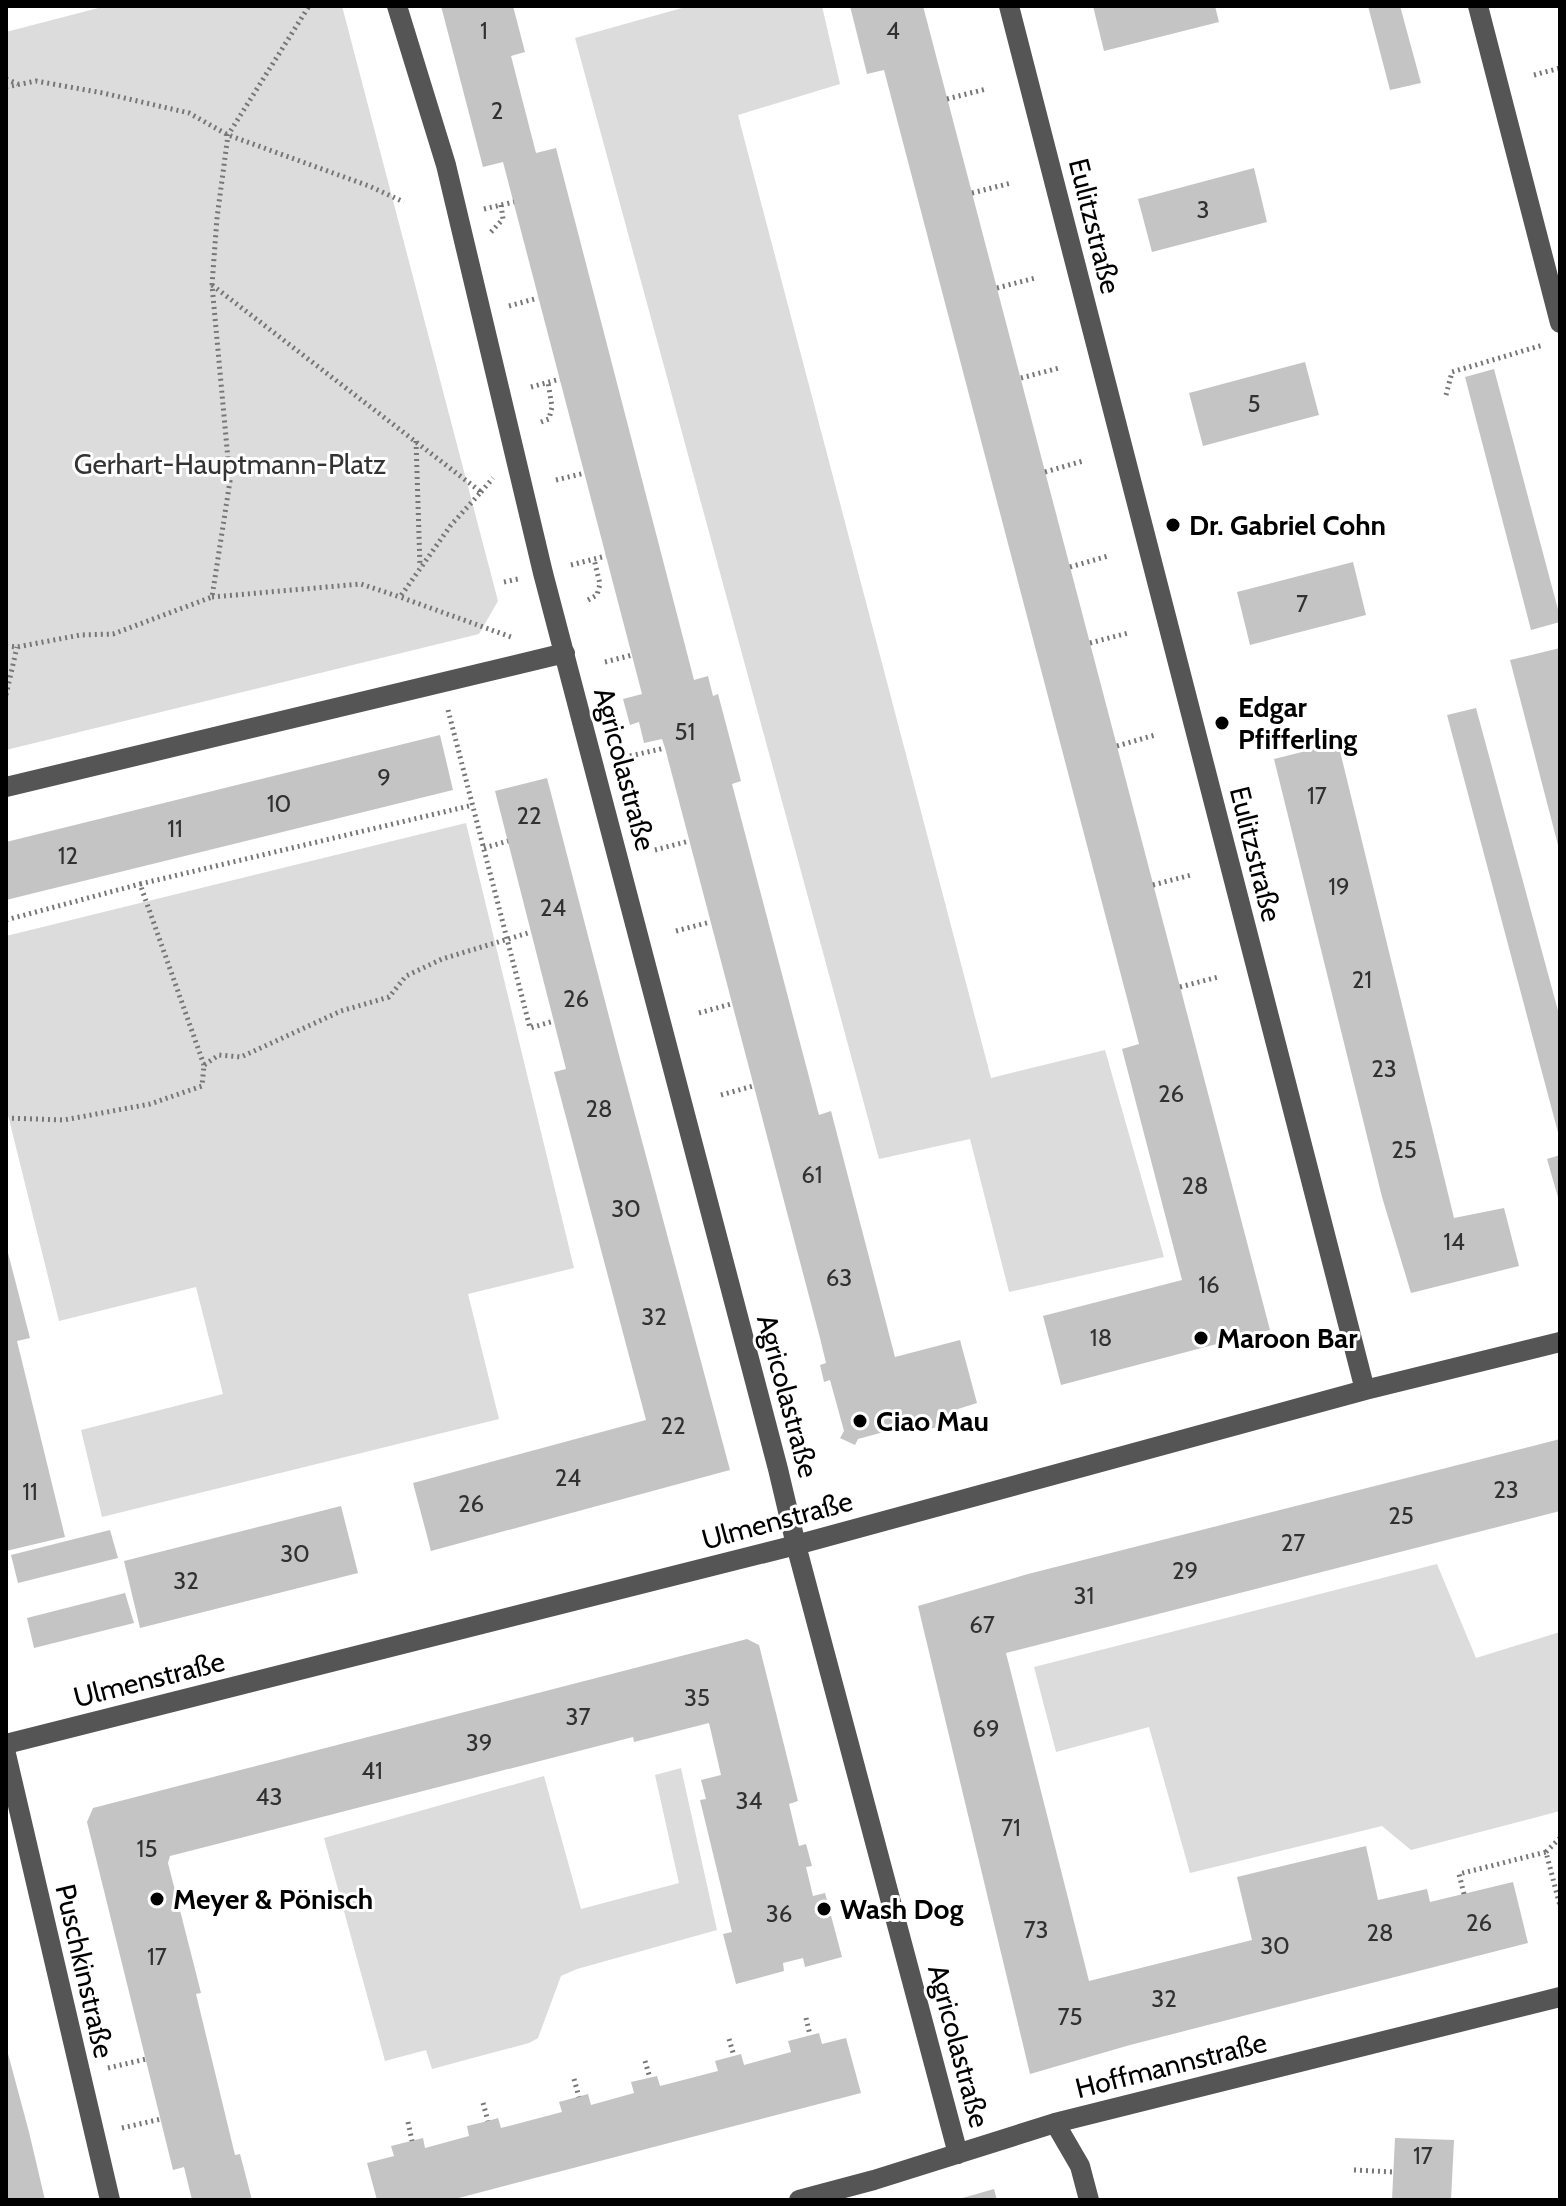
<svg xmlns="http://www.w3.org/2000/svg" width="1566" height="2206" font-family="Cabin,sans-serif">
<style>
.green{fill:#dcdcdc}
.building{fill:#c4c4c4}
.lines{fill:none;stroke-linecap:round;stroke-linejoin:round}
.path{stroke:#777;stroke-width:5;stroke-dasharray:2 4;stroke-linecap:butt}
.minor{stroke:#555;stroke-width:20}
.poi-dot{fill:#000;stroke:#fff;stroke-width:3}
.labels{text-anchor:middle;stroke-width:6;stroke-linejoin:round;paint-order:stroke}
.number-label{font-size:24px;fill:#313131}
.street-label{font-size:28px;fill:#000;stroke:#fff}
.park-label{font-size:28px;fill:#333;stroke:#fff}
.poi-label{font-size:28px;font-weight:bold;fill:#000;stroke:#fff;text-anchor:start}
</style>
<rect width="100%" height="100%" fill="#fff"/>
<!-- green -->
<path class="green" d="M106,6H342L498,601L479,634L6,750V32Z
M689,6H822L840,84L738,115L991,1078L1105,1050L1164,1257L1009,1292L970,1139L879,1159L575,38Z
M466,823L574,1268L468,1294L499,1419L102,1517L81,1430L223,1394L196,1287L59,1321L6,1107V936Z
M1437,1564L1476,1658L1560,1632V1811L1411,1850L1382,1826L1190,1873L1149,1727L1056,1752L1034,1667Z
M681,1768L717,1930L577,1969L561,1976L538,2038L529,2043L432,2069L426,2050L385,2061L324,1838L544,1776L581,1909L679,1883L655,1775Z"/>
<!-- building -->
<path class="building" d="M441,6H513L525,52L511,56L536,153L556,148L694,680L708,676L713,696L718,694L741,781L732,784L819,1115L831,1111L895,1357L960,1340L977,1403L958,1409V1412L936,1418L938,1427L919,1431L917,1423L858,1439L855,1445L840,1438L844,1431L830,1380L824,1382L820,1365L826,1363L820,1338L665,748L662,739L644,743L639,722L630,725L623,699L642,694L503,162L483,167Z
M850,6H923L1270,1330L1061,1385L1043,1316L1182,1280L1122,1049L1139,1044L884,70L867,74Z
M1093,6H1215L1219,22L1104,51Z
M1368,6H1400L1421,83L1390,90Z
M1254,168L1267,222L1152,252L1138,199Z
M1305,362L1319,415L1203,446L1189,393Z
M1494,369L1560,617V622L1531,630L1465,377Z
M1353,562L1366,615L1250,645L1237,592Z
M1560,648V849H1559L1510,660Z
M1476,708L1560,1018V1140L1447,715Z
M440,735L453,790L6,900V842Z
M1338,743L1454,1218L1504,1208L1519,1266L1411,1293L1382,1197L1274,759Z
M547,778L619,1055L730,1470L431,1551L413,1483L646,1420L554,1072L566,1069L495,791Z
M1560,1155V1201H1559L1547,1159Z
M6,1245L30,1338L17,1341L65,1537L6,1551Z
M1560,1439V1511L1006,1653L1089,1981L1252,1940L1237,1877L1366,1846L1378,1900L1427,1889L1430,1902L1513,1882L1528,1943L1130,2045L1030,2074L918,1606L1028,1574Z
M341,1506L358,1573L140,1628L124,1561Z
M110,1530L118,1558L18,1583L11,1555Z
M125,1593L134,1623L34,1648L27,1618Z
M747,1639L759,1645L798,1801L789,1804L799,1846L806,1844L812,1866L806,1867L813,1896L825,1893L842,1957L805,1967L803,1958L783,1963L784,1971L736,1984L723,1934L732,1932L700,1800L706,1799L701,1780L721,1775L709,1723L634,1742L633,1737L170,1856L168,1863L201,1993L196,1994L235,2155L240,2154L252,2200H192L184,2167L173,2170L87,1822L93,1808Z
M819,2033L822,2044L846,2038L861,2093L451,2200H377L367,2163L394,2156L391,2146L423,2138L425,2148L469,2136L467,2126L488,2121L498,2118L501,2128L562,2112L559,2102L588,2094L591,2105L634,2093L631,2082L657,2076L660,2086L718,2071L715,2061L741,2054L744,2065L791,2052L788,2041Z
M7,2050L29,2132L45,2200H6Z
M1395,2138L1454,2140L1451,2200H1392Z
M994,2189L997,2200H959V2199Z"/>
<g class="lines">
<!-- path -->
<path class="path" d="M1534,75L1560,68
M6,79L18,84
M6,87L36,81L103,93L189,113L228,135L369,186L404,202
M947,99L986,89
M972,193L1011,183
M484,209L514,202
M491,232L503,219L501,205
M212,285L481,492L451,525L400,597L511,637
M997,288L1035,278
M509,306L538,298
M1021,378L1059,368
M531,387L560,379
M1446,395L1452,372L1543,345
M541,422L549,419L552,407L548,382
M416,441L420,567
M1045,472L1083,461
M556,480L585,473
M481,492L493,478
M571,565L606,556
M1070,567L1108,556
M504,582L518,579
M212,597L361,584L400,597
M588,600L597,595L600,584L594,559
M1090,643L1128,633
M6,646L17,647L80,635L113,634L212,597L230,481L212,285L217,218L228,135L309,6
M605,662L632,655
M6,695L17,647
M448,710L530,1028L554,1021
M1117,746L1155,735
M630,756L665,748
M484,848L508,841
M655,850L689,841
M1153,885L1191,875
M6,920L140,884
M676,931L710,922
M1180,987L1218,977
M699,1013L731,1004
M204,1065L140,884L473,805
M721,1095L753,1086
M6,1118L64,1120L150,1104L202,1086L204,1065L219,1055L241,1057L341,1011L389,997L406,976L442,959L531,932
M1546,1852L1560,1838
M1464,1894L1459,1874L1546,1852L1560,1906
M806,2018L810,2035
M729,2039L734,2056
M645,2061L650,2078
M108,2068L146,2059
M574,2079L579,2097
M483,2103L488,2121
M408,2122L412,2141
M122,2128L161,2119
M1354,2170L1393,2172"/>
<!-- minor -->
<path class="minor" d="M397,6L446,165L543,573L778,1469L796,1545L958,2154
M1009,6L1365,1390
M1478,6L1560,323
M6,787L565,653
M6,1744L796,1545L1365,1390L1560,1342
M6,1754L110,2200
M1055,2123L1080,2166L1089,2200
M799,2200L874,2180L1055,2123L1560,1997"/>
</g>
<!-- markers -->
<g class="poi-dot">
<circle cx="1173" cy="525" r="8"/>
<circle cx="1222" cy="723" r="8"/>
<circle cx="1201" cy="1338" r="8"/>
<circle cx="860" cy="1421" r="8"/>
<circle cx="157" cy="1899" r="8"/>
<circle cx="824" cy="1909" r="8"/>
</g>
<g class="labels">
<!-- number labels -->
<g class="number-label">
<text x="484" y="39">1</text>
<text x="893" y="39">4</text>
<text x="497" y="119">2</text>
<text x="1203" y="218">3</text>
<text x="1254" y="412">5</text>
<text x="1302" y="612">7</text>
<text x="685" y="740">51</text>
<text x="384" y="786">9</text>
<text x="1317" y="804">17</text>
<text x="279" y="812">10</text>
<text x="529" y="824">22</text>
<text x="175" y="837">11</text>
<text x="68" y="864">12</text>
<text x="1339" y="895">19</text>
<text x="553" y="916">24</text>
<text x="1362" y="988">21</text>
<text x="576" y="1007">26</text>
<text x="1384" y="1077">23</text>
<text x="1171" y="1102">26</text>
<text x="599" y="1117">28</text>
<text x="1404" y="1158">25</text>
<text x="812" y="1183">61</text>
<text x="1195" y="1194">28</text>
<text x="626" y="1217">30</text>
<text x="1454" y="1250">14</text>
<text x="839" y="1286">63</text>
<text x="1209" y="1293">16</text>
<text x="654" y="1325">32</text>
<text x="1101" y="1346">18</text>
<text x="673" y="1434">22</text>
<text x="568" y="1486">24</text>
<text x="1506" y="1498">23</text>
<text x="30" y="1500">11</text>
<text x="471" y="1512">26</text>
<text x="1401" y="1524">25</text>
<text x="1293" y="1551">27</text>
<text x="295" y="1562">30</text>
<text x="1185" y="1579">29</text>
<text x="186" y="1589">32</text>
<text x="1084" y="1604">31</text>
<text x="982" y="1633">67</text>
<text x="697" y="1706">35</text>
<text x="578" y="1725">37</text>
<text x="986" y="1737">69</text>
<text x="479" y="1751">39</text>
<text x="372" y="1779">41</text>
<text x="269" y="1805">43</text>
<text x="749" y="1809">34</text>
<text x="1011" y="1836">71</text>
<text x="147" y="1857">15</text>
<text x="779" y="1922">36</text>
<text x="1479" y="1931">26</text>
<text x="1036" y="1938">73</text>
<text x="1380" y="1941">28</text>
<text x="1275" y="1954">30</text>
<text x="157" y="1965">17</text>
<text x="1164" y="2007">32</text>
<text x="1070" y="2025">75</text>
<text x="1423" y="2164">17</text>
</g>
<!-- street labels -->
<g class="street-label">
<text transform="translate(1095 226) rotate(76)" y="10">Eulitzstraße</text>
<text transform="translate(625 769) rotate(75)" y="10">Agricolastraße</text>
<text transform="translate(1256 854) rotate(76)" y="10">Eulitzstraße</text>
<text transform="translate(788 1396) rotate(75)" y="10">Agricolastraße</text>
<text transform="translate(777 1520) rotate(-15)" y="10">Ulmenstraße</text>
<text transform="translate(149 1679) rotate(-14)" y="10">Ulmenstraße</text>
<text transform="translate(85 1971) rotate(77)" y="10">Puschkinstraße</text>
<text transform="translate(959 2046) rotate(75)" y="10">Agricolastraße</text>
<text transform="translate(1171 2065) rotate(-14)" y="10">Hoffmannstraße</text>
</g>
<!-- park labels -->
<g class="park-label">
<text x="230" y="474">Gerhart-Hauptmann-Platz</text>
</g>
<!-- poi labels -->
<g class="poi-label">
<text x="1189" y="535">Dr. Gabriel Cohn</text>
<text x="1238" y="717">Edgar<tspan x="1238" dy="32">Pfifferling</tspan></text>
<text x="1217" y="1348">Maroon Bar</text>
<text x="876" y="1431">Ciao Mau</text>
<text x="173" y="1909">Meyer &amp; Pönisch</text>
<text x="840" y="1919">Wash Dog</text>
</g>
</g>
<!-- border -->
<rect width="1566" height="2206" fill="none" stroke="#000000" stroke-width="16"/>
</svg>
